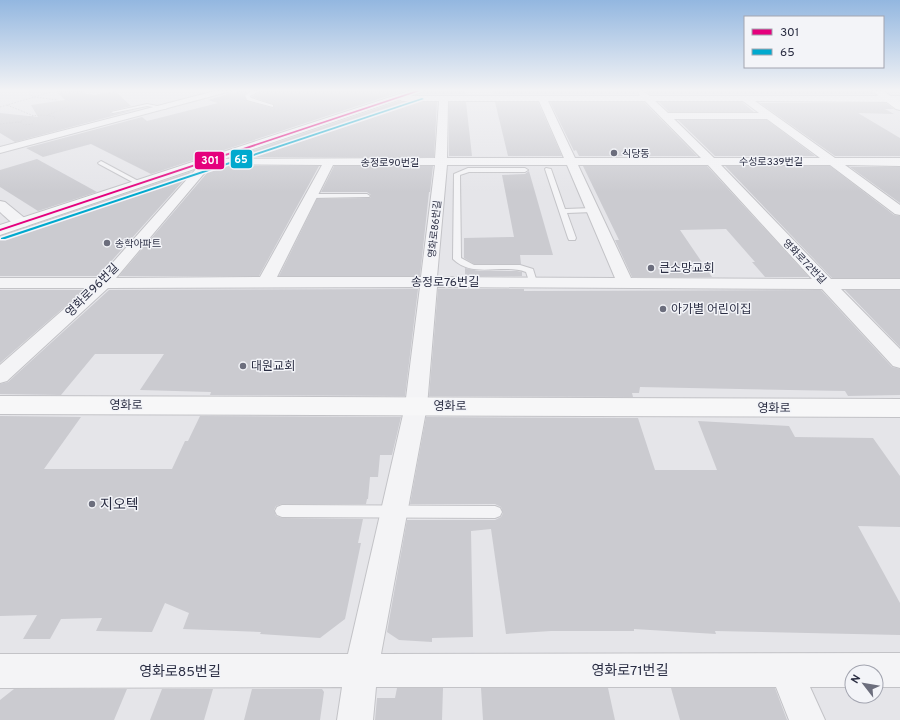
<svg xmlns="http://www.w3.org/2000/svg" width="900" height="720" font-family="Overpass,'Noto Sans KR',sans-serif">
<style>
.building{fill:#cbcbd0}
.lines{fill:none;stroke-linecap:round;stroke-linejoin:round}
.lane-casing{stroke:#c3c3c7;stroke-width:2}
.street-casing{stroke:#c3c3c7;stroke-width:2}
.secondary-casing{stroke:#c3c3c7;stroke-width:2}
.path{stroke:#c4c4c9;stroke-width:1;stroke-dasharray:1.5 1.5;stroke-linecap:butt}
.lane{fill:#f4f4f6;fill-rule:evenodd}
.street{fill:#f4f4f6;fill-rule:evenodd}
.secondary{fill:#f7f7f8;fill-rule:evenodd}
.bus-1-casing{stroke:#f3f4f8;stroke-width:3}
.bus-2-casing{stroke:#f3f4f8;stroke-width:3}
.bus-1{fill:#e5007d;fill-rule:evenodd}
.bus-2{fill:#00a9ce;fill-rule:evenodd}
.poi-dot{fill:#6c6e7d;stroke:#f3f4f8;stroke-width:1.5}
.labels{text-anchor:middle;stroke-width:3;stroke-linejoin:round;paint-order:stroke}
.far-poi-label{font-size:10px;fill:#2b2e43;stroke:#f3f4f8;text-anchor:start}
.far-street-label{font-size:10px;fill:#2b2e43;stroke:#f3f4f8}
.poi-label{font-size:12px;fill:#2b2e43;stroke:#f3f4f8;text-anchor:start}
.street-label{font-size:12px;fill:#2b2e43;stroke:#f3f4f8}
.near-poi-label{font-size:14px;fill:#2b2e43;stroke:#f3f4f8;text-anchor:start}
.near-street-label{font-size:14px;fill:#2b2e43;stroke:#f3f4f8}
.line-badge{stroke:#f3f4f8;stroke-width:1.5}
.badge-label{font-size:11px;text-anchor:middle;font-weight:bold;fill:#fff}
</style>
<rect width="100%" height="100%" fill="#e5e5e9"/>
<!-- building -->
<path class="building" d="M56,91H83L86,94L95,95L115,91L131,106L111,111L110,113L113,114L135,110L15,142L0,133V113L38,117L31,105L65,100Z
M238,91H248L244,95L247,101L273,108L274,107L273,104L252,97L260,91H403L151,174L91,144L43,157L26,148L142,117L147,121L218,103L208,100Z
M425,91H465L466,94H418Z
M492,91H639L638,94H493Z
M646,91H871L874,94H650Z
M399,101L402,102H437L434,157H233Z
M449,102H466L472,156H449Z
M495,102H538L562,156H508Z
M550,102H644L697,156H579L576,150L574,151Z
M659,102H742L754,112H669Z
M760,103H886L894,109H885L894,114L858,113L900,138V156H835Z
M678,120H767L815,156H715Z
M37,159L97,192L38,211L0,187V170Z
M213,166H319L259,276H119Z
M334,166H433L430,192H429L420,276H279L317,199L369,198L371,197V195L367,192H321Z
M583,166H707L809,277H765L752,262H755L726,229L680,230L712,277H632L615,240H619Z
M725,166H830L894,215L900,216V278H832Z
M850,167H900V203Z
M192,171L98,276H0V236Z
M529,171L553,255H520L521,264H474L464,258V238L514,237L502,175L525,174Z
M465,268L479,271H517L522,272V276H465Z
M418,289L405,396L210,395L211,392L140,390L164,354H95L61,395L0,394V384L8,382L109,290Z
M438,289H524V291L821,290L892,367L900,369V395L848,396L845,391L640,387L639,393H632L633,397L429,396Z
M0,290H84L0,363Z
M845,290H900V347Z
M0,416L81,417L44,469H172L185,441H188L200,416L401,417L392,455H380L378,477H370L368,499H367L366,504H282L276,506L274,510L276,516L282,518L363,519L358,543H361L345,619L320,638L260,634L261,632L183,629L189,613L165,603L152,632L96,631L102,618L61,619L50,639H23L37,615L0,616Z
M426,417L638,418L655,470H717L698,421L789,426L795,437L873,438L900,476V527L858,526L900,603V635L715,631L716,634L634,629V631H551L506,634L491,529L471,531L473,637L432,638V642L399,640L387,632L407,520H495L501,517L503,513L501,507L495,504H410Z
M397,688H443L442,720H375L377,698H395Z
M481,688H608L615,720H483Z
M671,688H775L787,720H680Z
M14,689H127L114,720H0V700Z
M162,689H213L204,720H150Z
M252,689H322L324,692L320,720H244Z"/>
<g class="lines">
<!-- lane casing -->
<g class="lane-casing">
<path id="lane" d="M252,91H259L250,96L251,98L273,105V107L247,100L245,95Z
M147,104L167,108L165,109L147,106L113,113L111,112Z
M101,161L142,183L143,184L138,185L99,164L98,163Z
M468,168H525L528,170L525,172H469L460,175L461,258L474,265H520L533,269L537,282L536,284H530L526,272C503,263 473,279 453,259L454,174Z
M546,168L551,169L565,209L593,208L596,210L593,212L567,213L576,238L575,240H569L568,238L545,169Z
M367,194L370,196L369,197L311,198L308,196L311,194Z
M282,505L495,506L500,508L502,512L500,516L495,518L282,517L277,515L275,511L277,507Z"/>
</g>
<!-- street casing -->
<g class="street-casing">
<path id="street" d="M215,91H231L0,153V147Z
M643,91L650,96H900V102L755,101L835,158H900V166L845,165L900,205V215L895,214L830,165H721L831,279H900V289H841L900,349V368L893,366L822,289L437,287L427,406L381,654L900,653V687H876V672H852V687H810L825,720H789L776,687H376L373,720H337L342,687L0,688V654H348L405,406L420,287L108,288L7,381L0,383V365L88,288H0V278H99L205,159L435,158L439,101H402L398,98L399,96H640L639,94L640,92ZM448,101H539L564,158H447ZM548,101H645L701,158H575ZM655,101H743L759,113H668ZM674,119H767L820,158H714ZM212,164L322,165L260,277L116,278ZM333,165H435L421,277H277ZM447,165H567L615,278L437,277ZM578,165H708L812,279L631,278Z
M0,201L5,202L27,220L29,223L27,226C16,229 8,219 0,212Z"/>
</g>
<!-- secondary casing -->
<g class="secondary-casing">
<path id="secondary" d="M409,91H424L0,235V225Z
M872,91H883L900,102V110L896,109Z
M0,396L900,399V417L0,414Z"/>
</g>
<!-- path -->
<path class="path" d="M30,91L29,94L34,97L58,100
M7,105L34,116
M0,107L55,91
M48,115L69,106
M0,124L20,122
M33,124L24,125L20,122C31,114 43,114 55,117L54,119"/>
<!-- lane -->
<use href="#lane" class="lane"/>
<!-- street -->
<use href="#street" class="street"/>
<!-- secondary -->
<use href="#secondary" class="secondary"/>
<!-- bus-1 casing -->
<g class="bus-1-casing">
<path id="bus-1" d="M415,91H420L0,231V229Z"/>
</g>
<!-- bus-2 casing -->
<g class="bus-2-casing">
<path id="bus-2" d="M422,98L424,99L5,239H1V238Z"/>
</g>
<!-- bus-1 -->
<use href="#bus-1" class="bus-1"/>
<!-- bus-2 -->
<use href="#bus-2" class="bus-2"/>
</g>
<!-- sky -->
<linearGradient id="sky" x2="0" y2="1"><stop stop-color="#93b7e0"/><stop offset="0.47" stop-color="#f3f3f5"/><stop offset="1" stop-color="#f3f3f5" stop-opacity="0"/></linearGradient>
<rect width="900" height="192" fill="url(#sky)"/>
<!-- markers -->
<g class="poi-dot">
<circle cx="614" cy="153" r="4"/>
<circle cx="107" cy="243" r="4"/>
<circle cx="651" cy="268" r="4"/>
<circle cx="663" cy="309" r="4"/>
<circle cx="243" cy="366" r="4"/>
<circle cx="92" cy="504" r="4"/>
</g>
<g class="labels">
<!-- far-poi labels -->
<g class="far-poi-label">
<text x="622" y="157">식당동</text>
<text x="115" y="247">송학아파트</text>
</g>
<!-- far-street labels -->
<g class="far-street-label">
<text x="771" y="165">수성로339번길</text>
<text x="390" y="166">송정로90번길</text>
<text transform="translate(434 229) rotate(-84)" y="4">영화로86번길</text>
<text transform="translate(805 261) rotate(46)" y="4">영화로72번길</text>
</g>
<!-- poi labels -->
<g class="poi-label">
<text x="659" y="272">큰소망교회</text>
<text x="671" y="313">아가별 어린이집</text>
<text x="251" y="370">대원교회</text>
</g>
<!-- street labels -->
<g class="street-label">
<text x="445" y="286">송정로76번길</text>
<text transform="translate(92 290) rotate(-45)" y="4">영화로96번길</text>
<text x="126" y="409">영화로</text>
<text x="450" y="410">영화로</text>
<text x="774" y="412">영화로</text>
</g>
<!-- near-poi labels -->
<g class="near-poi-label">
<text x="100" y="509">지오텍</text>
</g>
<!-- near-street labels -->
<g class="near-street-label">
<text x="630" y="675">영화로71번길</text>
<text x="180" y="676">영화로85번길</text>
</g>
</g>
<g class="line-badge">
<rect x="230" y="149" width="23" height="20" rx="4" fill="#00a9ce"/>
<rect x="194" y="151" width="31" height="19" rx="4" fill="#e5007d"/>
</g>
<g class="badge-label">
<text x="241" y="163">65</text>
<text x="210" y="164">301</text>
</g>
<!-- legend -->
<rect x="744" y="16" width="140" height="52" fill="#f3f4f8" stroke="#a3a5b0"/>
<rect x="752" y="29" width="20" height="6" fill="#e5007d" stroke="#a3a5b0"/>
<text x="780" y="36" font-size="12" fill="#2b2e43">301</text>
<rect x="752" y="49" width="20" height="6" fill="#00a9ce" stroke="#a3a5b0"/>
<text x="780" y="56" font-size="12" fill="#2b2e43">65</text>
<!-- north arrow -->
<g transform="translate(864 684) rotate(301)"><circle r="19" fill="#f3f4f8" stroke="#a3a5b0"/>
<path d="M0-3L7 15L0 10L-7 15Z" fill="#6c6e7d"/>
<text y="-6" font-size="11" font-weight="bold" text-anchor="middle" fill="#2b2e43">N</text>
</g>
</svg>
